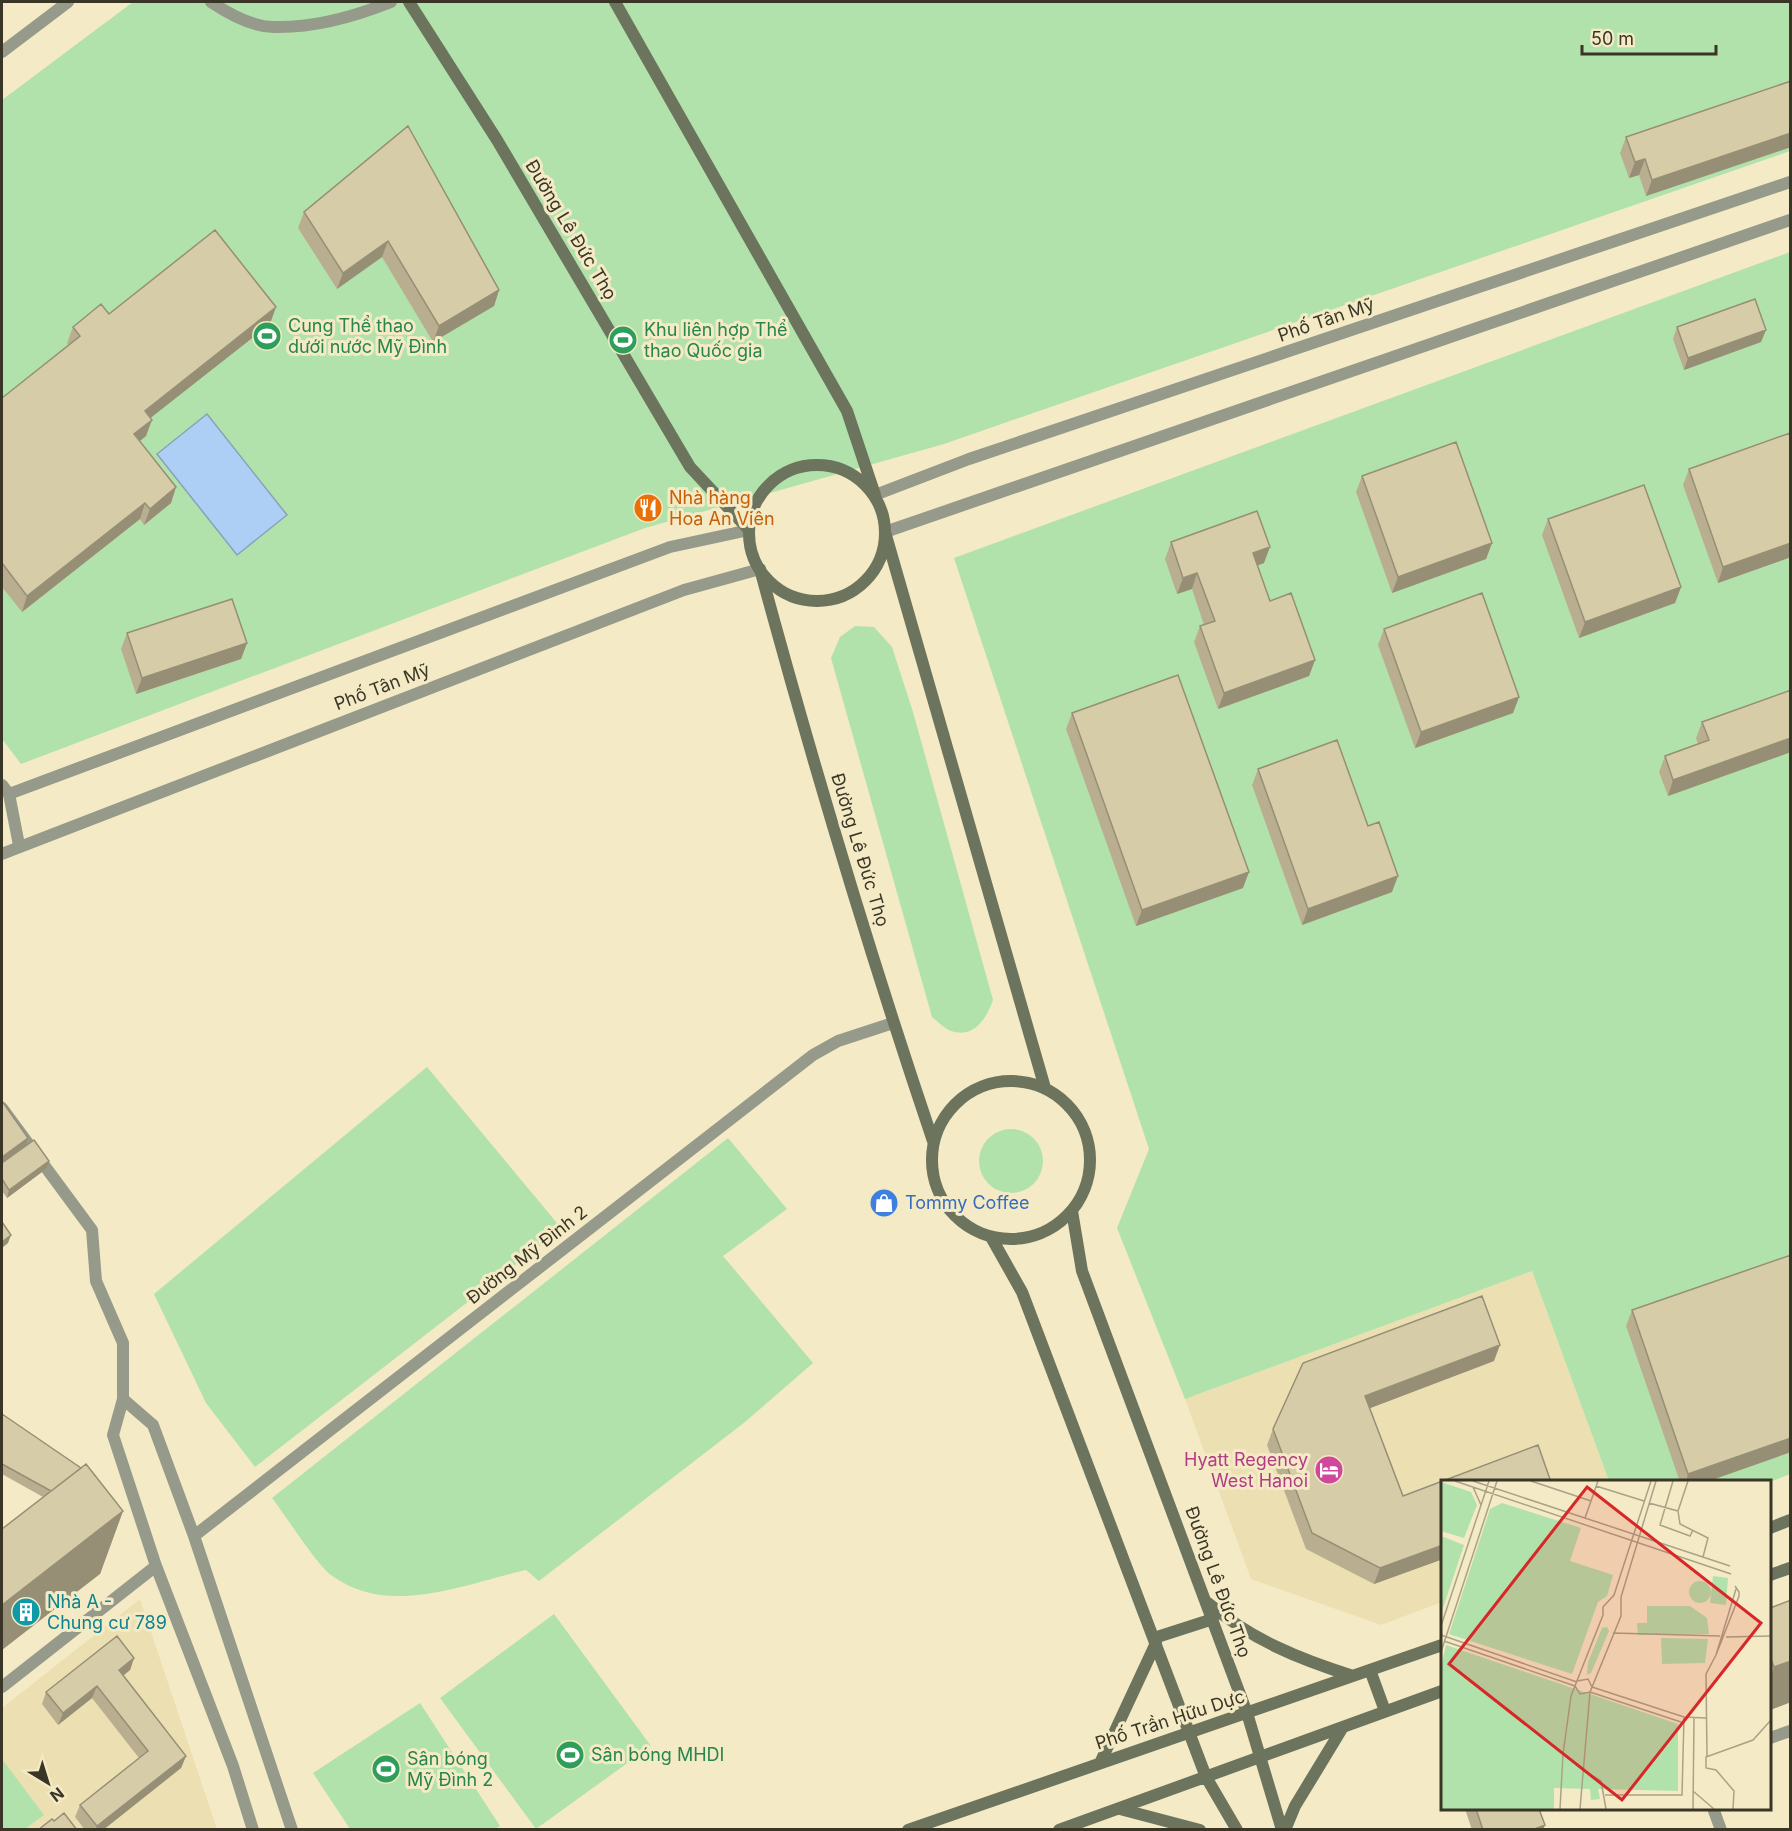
<svg xmlns="http://www.w3.org/2000/svg" width="1792" height="1831" font-family="Inter,sans-serif">
<style>
.built{fill:#ece0b3}
.green{fill:#b2e2ab}
.water{fill:#adcff5;stroke:#8aa1b7;stroke-width:1.5}
.lines{fill:none;stroke-linecap:round;stroke-linejoin:round}
.street{stroke:#959a8b;stroke-width:12}
.secondary{stroke:#6c745e;stroke-width:12}
.wall{fill:#b9af90}
.shaded-wall{fill:#968f76}
.building{fill:#d7cca8;stroke:#968f76;stroke-width:1.5}
.labels{text-anchor:middle;stroke-width:6;stroke-linejoin:round;paint-order:stroke}
.street-label{font-size:18px;fill:#3a3627;stroke:#f4eac5}
.leisure-label{font-size:18px;fill:#27864d;stroke:#f4eac5;text-anchor:start}
.food-label{font-size:18px;fill:#c56008;stroke:#f4eac5;text-anchor:start}
.shop-label{font-size:18px;fill:#366cbe;stroke:#f4eac5;text-anchor:start}
.hotel-label{font-size:18px;fill:#b23c85;stroke:#f4eac5;text-anchor:end}
.culture-label{font-size:18px;fill:#0d838f;stroke:#f4eac5;text-anchor:start}
.inset-road{fill:none;stroke:#aaa286;stroke-width:1.5}
.view{fill:#d62828;fill-opacity:0.15;stroke:#d62828;stroke-width:3}
.inset-edge{fill:none;stroke:#3a3627;stroke-width:3}
</style>
<rect width="100%" height="100%" fill="#f4eac5"/>
<!-- built -->
<path class="built" d="M1532,1271L1609,1481L1442,1482V1602L1381,1625L1251,1579L1185,1399Z
M140,1599L217,1829L2,1830V1708Z"/>
<!-- green -->
<path class="green" d="M133,2H1790V151L944,444L645,528L21,764L2,739V100Z
M1790,252V1474L1770,1482L1609,1481L1532,1271L1185,1399L1117,1228L1149,1149L954,558Z
M855,626L874,627L892,647L913,712L993,1000C987,1017 975,1039 951,1031C945,1029 937,1021 932,1017L831,658L840,637Z
M427,1067L562,1229L255,1467L206,1403L154,1294Z
M979 1161a32 32 0 1 1 64 0a32 32 0 1 1-64 0Z
M728,1138L787,1209L723,1256L813,1363L745,1422L539,1581L526,1570C464,1584 388,1618 331,1575C316,1564 286,1516 272,1498Z
M554,1614L651,1746L536,1829L440,1698Z
M420,1703L500,1826L495,1829H350L313,1773Z
M2,1759L44,1815L25,1829H2Z"/>
<!-- water -->
<path class="water" d="M207,414L287,515L237,555L157,454Z"/>
<g class="lines">
<!-- street -->
<path class="street" d="M211,2C229,14 252,27 274,27C313,28 356,16 391,2
M2,52L68,2
M875,495L969,459L1790,182
M885,532L1790,220
M2,785L9,794L19,845
M9,794L670,547L749,530
M2,854L684,590L760,569
M2,1108L92,1230L96,1281L123,1343V1399
M194,1536L813,1055L838,1041L893,1023
M2,1687L156,1566
M1770,1738L1790,1731
M1713,1808L1721,1830
M253,1830L233,1766L156,1566L113,1435L123,1399L153,1425L194,1536L292,1830"/>
<!-- secondary -->
<path class="secondary" d="M409,2L497,140L690,467L749,530
M615,2L847,411L875,495
M749 533a68 68 0 1 1 136 0a68 68 0 1 1-136 0Z
M885,532L1045,1088
M760,569C812,761 869,952 933,1141
M932 1160a79 79 0 1 1 158 0a79 79 0 1 1-158 0Z
M1072,1211L1082,1271L1247,1713L1282,1830
M991,1237L1022,1292L1206,1777L1237,1830
M1770,1528L1790,1520
M1770,1575L1790,1568
M1208,1603C1252,1640 1299,1659 1353,1676
M1154,1638L1213,1619
M1370,1670L1385,1711
M1101,1761L1156,1643
M1120,1809L1200,1830
M908,1830L1442,1645
M1059,1830L1442,1691
M1285,1830L1295,1806L1343,1727"/>
</g>
<!-- wall -->
<path class="wall" d="M1791,81V147L1646,196L1639,175L1629,178L1620,153L1626,137Z
M408,126L499,290L494,306L433,342L382,257L337,289L298,228L304,212Z
M109,314L270,324L150,418L146,436L140,441L176,487L171,503L144,525L140,519L22,612L2,587V398L69,345L67,343L73,327Z
M1677,327L1766,330L1761,342L1684,370L1673,339Z
M1791,434V557L1718,583L1683,485L1689,469Z
M1362,476L1492,543L1486,559L1392,593L1356,492Z
M1548,519L1681,587L1675,603L1579,638L1542,535Z
M1171,542L1264,563L1257,566L1270,601L1315,660L1309,676L1218,709L1194,642L1200,626L1204,625L1192,589L1177,594L1165,559Z
M1384,629L1519,697L1513,713L1415,748L1378,645Z
M127,633L247,643L241,659L136,694L121,649Z
M1791,690V752L1668,796L1659,772L1665,756L1698,744L1696,738L1702,722Z
M1072,713L1243,888L1136,926L1066,729Z
M1258,769L1368,826L1392,892L1302,925L1252,785Z
M2,1163L46,1169L7,1198L2,1191Z
M1791,1255V1452L1706,1482H1680L1626,1326L1632,1310Z
M1494,1361L1370,1408L1403,1496L1443,1482V1559L1374,1584L1306,1549L1267,1445L1273,1429Z
M2,1414L123,1511L100,1574L43,1497L2,1474Z
M1791,1600V1702L1770,1710V1608Z
M134,1658L130,1670L123,1676L186,1756L181,1768L103,1830H85L75,1817L80,1805L139,1758L92,1698L58,1725L42,1704L46,1692Z
M1465,1809H1539L1543,1830H1472Z"/>
<!-- shaded-wall -->
<path class="shaded-wall" d="M1791,133V147L1646,196L1652,180Z
M1645,159L1639,175L1629,178L1635,162Z
M388,241L382,257L337,289L343,273Z
M499,290L494,306L433,342L439,326Z
M276,307L270,324L139,427L145,411Z
M1766,330L1761,342L1684,370L1688,358Z
M152,420L146,436L128,450L134,434Z
M176,487L171,503L144,525L150,509Z
M145,503L140,519L22,612L27,596Z
M1492,543L1486,559L1392,593L1398,577Z
M1791,543V557L1718,583L1723,567Z
M1270,547L1264,563L1247,569L1253,553Z
M1197,573L1192,589L1177,594L1183,578Z
M1681,587L1675,603L1579,638L1585,622Z
M247,643L241,659L136,694L142,678Z
M1315,660L1309,676L1218,709L1224,693Z
M1519,697L1513,713L1415,748L1421,732Z
M1791,738V752L1668,796L1673,780Z
M1249,872L1243,888L1136,926L1142,910Z
M1398,876L1392,892L1302,925L1308,909Z
M28,1138L25,1146L2,1163V1157Z
M49,1161L46,1169L7,1198L9,1190Z
M11,1235L8,1243L2,1248V1242Z
M1500,1345L1494,1361L1360,1412L1365,1396Z
M1791,1438V1452L1706,1482H1686L1688,1474Z
M123,1511L100,1574L2,1650V1605Z
M1443,1545V1559L1374,1584L1380,1568Z
M134,1658L130,1670L114,1683L119,1670Z
M1791,1661V1702L1770,1710V1679L1774,1667Z
M97,1686L92,1698L58,1725L63,1713Z
M186,1756L181,1768L103,1830H95L97,1826Z
M1545,1825L1543,1830H1532Z"/>
<!-- building -->
<path class="building" d="M1791,81V133L1652,180L1645,159L1635,162L1626,137Z
M408,126L499,290L439,326L388,241L343,273L304,212Z
M215,230L276,307L145,411L152,420L134,434L176,487L150,509L145,503L27,596L2,563V398L80,336L73,327L101,304L109,314Z
M1755,299L1766,330L1688,358L1677,327Z
M1790,433L1791,543L1723,567L1689,469Z
M1456,442L1492,543L1398,577L1362,476Z
M1644,485L1681,587L1585,622L1548,519Z
M1257,511L1270,547L1253,553L1270,601L1291,593L1315,660L1224,693L1200,626L1215,621L1197,573L1183,578L1171,542Z
M1482,593L1519,697L1421,732L1384,629Z
M232,599L247,643L142,678L127,633Z
M1178,675L1249,872L1142,910L1072,713Z
M1791,690V738L1673,780L1665,756L1709,740L1702,722Z
M1337,740L1368,826L1379,822L1398,876L1308,909L1258,769Z
M2,1101L28,1138L2,1157Z
M34,1140L49,1161L9,1190L2,1179V1163Z
M2,1222L11,1235L2,1242Z
M1791,1255V1438L1688,1474L1632,1310Z
M1482,1296L1500,1345L1365,1396L1403,1496L1538,1445L1551,1482H1443V1545L1380,1568L1312,1533L1273,1429L1303,1363Z
M2,1414L81,1468L51,1491L2,1464Z
M86,1464L123,1511L2,1605V1529Z
M1791,1600V1661L1774,1667L1770,1656V1608Z
M117,1636L134,1658L119,1670L186,1756L97,1826L80,1805L148,1751L97,1686L63,1713L46,1692Z
M1476,1809H1539L1545,1825L1532,1830H1483Z
M64,1813L77,1830H38L52,1819L54,1821Z"/>
<!-- icons -->
<defs>
<g id="stadium-disc" transform="scale(1.5)"><circle r="9.5" fill="#2e9e5b" stroke="#f4eac5"/><path d="M0-5a6.5 5 0 1 0 0 10a6.5 5 0 1 0 0-10ZM-3.5-1.8h7v3.6h-7Z" fill="#fff"/></g>
<g id="restaurant-disc" transform="scale(1.5)"><circle r="9.5" fill="#e8710a" stroke="#f4eac5"/><path d="M-5-6h1v4h1v-4h1v4h1v-4h1v5L-1.5 .5V6h-2V.5L-5-1ZM5-6V6H3V1.5H1.5Q1.5-4 5-6Z" fill="#fff"/></g>
<g id="shop-disc" transform="scale(1.5)"><circle r="9.5" fill="#3f7fe0" stroke="#f4eac5"/><path d="M-5-2.5h2.3a2.7 3.5 0 0 1 5.4 0H5L5.5 6h-11ZM-1.5-2.5h3a1.5 2.3 0 0 0-3 0Z" fill="#fff"/></g>
<g id="hotel-disc" transform="scale(1.5)"><circle r="9.5" fill="#d1479c" stroke="#f4eac5"/><path d="M-6-4.5h1.5V1H6V5H4.5V3h-9V5H-6ZM-4 0a1.8 1.8 0 1 1 3.6 0ZM.5 0V-2.5h3Q6-2.5 6 0Z" fill="#fff"/></g>
<g id="building-disc" transform="scale(1.5)"><circle r="9.5" fill="#0f9aa8" stroke="#f4eac5"/><path d="M-4-6H4V6H1V3H-1V6H-4ZM-2.5-4.3h1.7v1.8h-1.7ZM.8-4.3h1.7v1.8H.8ZM-2.5-1h1.7V.8h-1.7ZM.8-1h1.7V.8H.8Z" fill="#fff"/></g>
</defs>
<g fill-rule="evenodd">
<use href="#stadium-disc" x="267" y="336"/>
<use href="#stadium-disc" x="623" y="340"/>
<use href="#restaurant-disc" x="648" y="508"/>
<use href="#shop-disc" x="884" y="1203"/>
<use href="#hotel-disc" x="1329" y="1470"/>
<use href="#building-disc" x="26" y="1612"/>
<use href="#stadium-disc" x="570" y="1755"/>
<use href="#stadium-disc" x="386" y="1769"/>
</g>
<g class="labels">
<!-- street labels -->
<g class="street-label">
<text transform="translate(571 230) rotate(59)" y="6">Đường Lê Đức Thọ</text>
<text transform="translate(1326 320) rotate(-19)" y="6">Phố Tân Mỹ</text>
<text transform="translate(382 687) rotate(-21)" y="6">Phố Tân Mỹ</text>
<text transform="translate(860 850) rotate(73)" y="6">Đường Lê Đức Thọ</text>
<text transform="translate(527 1255) rotate(-38)" y="6">Đường Mỹ Đình 2</text>
<text transform="translate(1218 1582) rotate(70)" y="6">Đường Lê Đức Thọ</text>
<text transform="translate(1170 1720) rotate(-18)" y="6">Phố Trần Hữu Dực</text>
</g>
<!-- leisure labels -->
<g class="leisure-label">
<text x="288" y="332">Cung Thể thao<tspan x="288" dy="21">dưới nước Mỹ Đình</tspan></text>
<text x="644" y="336">Khu liên hợp Thể<tspan x="644" dy="21">thao Quốc gia</tspan></text>
<text x="591" y="1761">Sân bóng MHDI</text>
<text x="407" y="1765">Sân bóng<tspan x="407" dy="21">Mỹ Đình 2</tspan></text>
</g>
<!-- food labels -->
<g class="food-label">
<text x="669" y="504">Nhà hàng<tspan x="669" dy="21">Hoa An Viên</tspan></text>
</g>
<!-- shop labels -->
<g class="shop-label">
<text x="905" y="1209">Tommy Coffee</text>
</g>
<!-- hotel labels -->
<g class="hotel-label">
<text x="1308" y="1466">Hyatt Regency<tspan x="1308" dy="21">West Hanoi</tspan></text>
</g>
<!-- culture labels -->
<g class="culture-label">
<text x="47" y="1608">Nhà A -<tspan x="47" dy="21">Chung cư 789</tspan></text>
</g>
</g>
<!-- overview -->
<g transform="translate(1441 1480)">
<rect width="330" height="330" fill="#f4eac5"/>
<path d="M0,2L30,12L36,25L23,58L0,51ZM61,23L140,48L129,81L172,95L166,116L157,122L131,194L8,154L49,29ZM0,56L23,65L0,134ZM272,96L287,98L285,125L269,123ZM248 112a11 11 0 1 1 22 0a11 11 0 1 1-22 0ZM206,126H249L266,138L268,154L197,155L196,143H206ZM166,147L168,151L150,193L146,195L147,182L161,148ZM220,158L267,159L264,183L221,184ZM5,165L237,244V311L157,309L159,319L150,320L149,309L113,308V329H0V187Z" fill="#b2e2ab"/>
<path class="inset-road" d="M14,1L290,94M32,1L289,86M90,1L150,21M232,1L219,45L249,56L252,50M155,6L203,21M32,7L40,25M208,23L237,31L247,1M237,31L239,44L267,58L262,77M144,38L157,1M294,106L298,112V116L275,175L295,109M0,146L48,1M172,153L279,156M0,155L136,202M285,157L330,156M3,161L134,206M0,172L56,1M136,201L147,199L151,207M134,206L139,214L149,212L180,136V117L215,1M151,207L243,237L265,238M149,212L240,242M266,276L265,194L275,175M142,290L160,301L165,329M252,311L273,329M164,315H241L243,237M119,329L122,274L130,216L162,135V127L173,115L210,1M139,329L149,212M252,329L253,238M292,329L293,311L275,290L265,288V277L312,260L330,240"/>
<path class="view" d="M146,7L320,143L181,320L8,184Z"/>
<rect width="330" height="330" class="inset-edge"/>
</g>
<!-- border -->
<rect width="1792" height="1831" fill="none" stroke="#3a3627" stroke-width="6"/>
<!-- north arrow -->
<g transform="translate(48 1783) rotate(142)" stroke="#f4eac5" stroke-width="4.5" paint-order="stroke">
<path d="M0-4.5L10 22L0 15L-10 22Z" fill="#3a3627"/>
<text y="-9" font-size="16" font-weight="bold" text-anchor="middle" fill="#3a3627">N</text>
</g>
<!-- scale -->
<path d="M1582 45v9h134v-9" fill="none" stroke="#3a3627" stroke-width="3"/>
<text x="1591" y="45" font-size="18" fill="#3a3627" stroke="#f4eac5" stroke-width="4.5" paint-order="stroke">50 m</text>
</svg>
